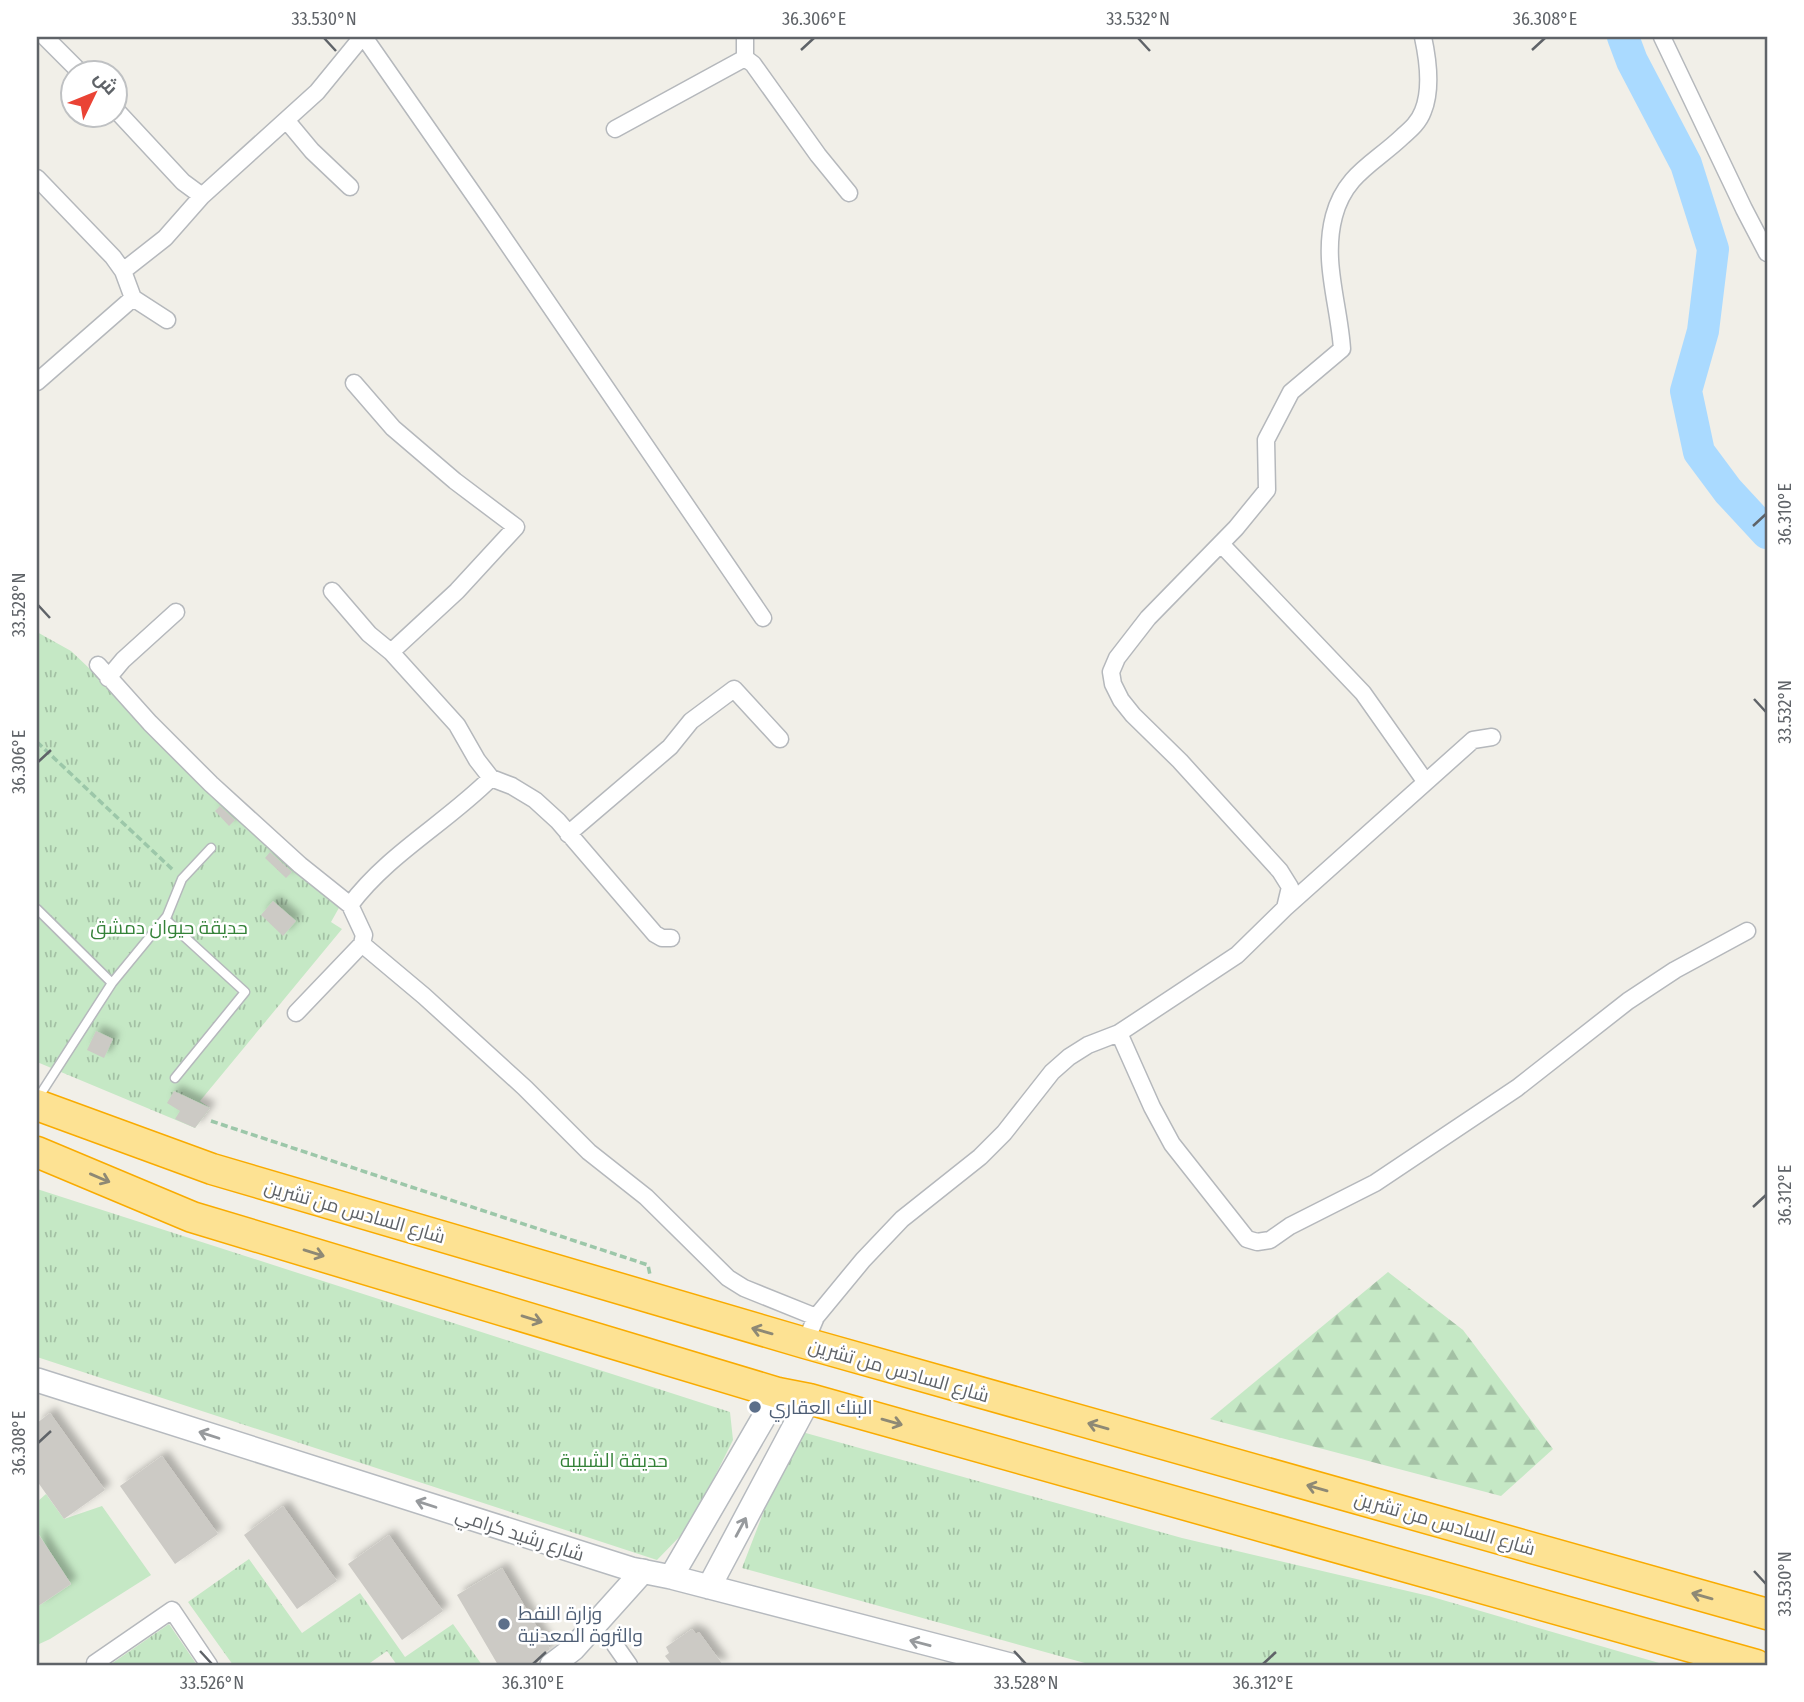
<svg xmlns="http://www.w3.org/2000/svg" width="1804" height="1702" font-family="'Fira Sans Condensed',Cairo,sans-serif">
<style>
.grass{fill:#c5e8c5}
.forest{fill:url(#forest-firs)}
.park{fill:url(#park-tufts)}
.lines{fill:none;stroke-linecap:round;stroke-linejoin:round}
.river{stroke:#aadaff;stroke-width:32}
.building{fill:#cccac5;filter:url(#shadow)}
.lane-casing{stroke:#b5b8bc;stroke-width:11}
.street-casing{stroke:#b5b8bc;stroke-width:19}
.secondary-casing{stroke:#b6babf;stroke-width:26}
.highway-casing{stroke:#f9ab00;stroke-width:33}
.path{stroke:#9cc7a9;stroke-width:3.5;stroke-dasharray:7 3.5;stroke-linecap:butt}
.lane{stroke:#fff;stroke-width:8}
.street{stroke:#fff;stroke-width:16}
.secondary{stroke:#fff;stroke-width:23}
.highway{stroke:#fde293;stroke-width:30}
.oneway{stroke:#8e8975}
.oneway2{stroke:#979a9d}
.ticks{fill:none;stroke:#5f6368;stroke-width:2.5}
.service-dot{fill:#5c6f8a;stroke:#fff;stroke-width:2.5}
.labels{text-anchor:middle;stroke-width:5;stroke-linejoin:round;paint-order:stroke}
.park-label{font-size:19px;fill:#348238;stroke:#fff}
.street-label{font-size:19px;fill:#5f6368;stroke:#fff}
.service-label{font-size:19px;fill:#4e5e75;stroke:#fff;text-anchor:start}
.neatline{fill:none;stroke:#5f6368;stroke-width:2.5}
.ticks-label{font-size:18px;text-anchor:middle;fill:#5f6368}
</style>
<defs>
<pattern id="forest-firs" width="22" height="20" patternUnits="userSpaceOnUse" patternTransform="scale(1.75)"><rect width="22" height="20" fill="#c5e8c5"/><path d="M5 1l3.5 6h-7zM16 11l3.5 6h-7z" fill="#a3c0a4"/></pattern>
<pattern id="park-tufts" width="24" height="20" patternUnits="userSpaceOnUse" patternTransform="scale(1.75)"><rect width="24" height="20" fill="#c5e8c5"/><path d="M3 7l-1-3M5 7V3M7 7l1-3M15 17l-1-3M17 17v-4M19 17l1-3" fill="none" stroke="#a3c0a4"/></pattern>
<filter id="shadow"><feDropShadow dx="6" dy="-6" stdDeviation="3.5" flood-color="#0004"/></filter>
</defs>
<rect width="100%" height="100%" fill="#f1efe8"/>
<!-- grass -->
<path class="grass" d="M46,1494L64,1519L102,1506L151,1575L50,1639L37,1645V1607L71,1584L37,1532V1502Z"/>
<!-- forest -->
<path class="forest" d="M1388,1272L1463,1330L1553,1449L1501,1496L1210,1419Z"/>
<!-- park -->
<path class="park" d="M37,632L71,651L340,906L331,922L342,929L200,1101L210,1108L195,1128L37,1062Z
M37,1189L730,1412L733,1440L690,1526L657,1560L37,1357Z
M795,1430L1182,1538L1429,1596L1666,1665H1092L742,1568Z
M249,1559L302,1633L360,1593L405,1657L453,1624L482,1665H397L387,1651L367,1665H233L188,1602Z
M169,1624L197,1665H113L111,1664Z"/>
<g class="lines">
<!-- river -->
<path class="river" d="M1623,37L1632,61L1686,164L1713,249L1703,331L1686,391L1699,452L1728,491L1767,533"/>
</g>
<!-- building -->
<path class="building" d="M220,806L235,820L229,826L215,811Z
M270,852L292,872L286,878L265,858Z
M273,901L296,921L283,936L261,915Z
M96,1031L113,1039L104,1058L87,1050Z
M174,1091L210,1108L195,1128L175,1119L180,1111L167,1103Z
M50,1413L105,1490L64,1519L37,1481V1423Z
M162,1456L218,1534L175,1564L120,1486Z
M283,1506L337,1581L297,1609L244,1535Z
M37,1532L71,1584L37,1607Z
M389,1535L443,1611L402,1640L348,1564Z
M502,1568L550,1649L530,1665H498L457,1595Z
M692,1629L696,1634L699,1632L723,1665H672L665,1656L669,1653L666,1647Z"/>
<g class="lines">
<!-- lane casing -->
<g class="lane-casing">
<path id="lane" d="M37,909L112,983L38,1098
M165,919L245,992L175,1078
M112,983L167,916L182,879L211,848"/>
</g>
<!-- street casing -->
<g class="street-casing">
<path id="street" d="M45,37L82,74
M364,37L490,218L763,618
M1662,37L1744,209L1767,253
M745,58L753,64L818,155L849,193
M745,58V37
M116,110L183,182L202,196
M287,121L312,151L350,187
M615,129L745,58
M37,178L113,257L123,271L133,298L167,320
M123,271L165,238L202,196L317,92L362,37
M37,382L133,298
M354,383L393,428L455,481L516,527L457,591L391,652
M1221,544L1363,693L1425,781
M332,591L369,634L391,652L457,725L477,760L491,778L512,786L535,800L558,821L655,934L662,938H671
M98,665L150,723L211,784L300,865L350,905L364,935L362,944L296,1013
M108,678L123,660L176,612
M568,834L670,747L691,721L734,689L780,739
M350,905C388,854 446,823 491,778
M1285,908L1473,740L1492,737
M362,944L424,996L525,1088L589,1152L646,1197L728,1278L744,1288L816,1317
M1119,1033L1152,1107L1172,1144L1247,1239L1257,1242L1270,1240L1290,1226L1375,1183L1517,1088L1628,1001L1675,970L1747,931
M805,1343L816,1317L863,1260L902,1219L980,1157L1004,1133L1052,1072L1069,1057L1088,1045L1119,1033L1237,955L1285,908L1290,887L1280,871L1180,761L1133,715L1121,700L1113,684L1111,672L1117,658L1148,618L1236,528L1267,490L1266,440L1291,392L1342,349C1339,304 1322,261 1334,216C1345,174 1375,163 1403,136C1411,129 1419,122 1423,111C1432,89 1428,60 1423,37
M615,1645L629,1665
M97,1665L95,1663L172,1610L209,1665"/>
</g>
<!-- secondary casing -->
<g class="secondary-casing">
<path id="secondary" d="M37,1380L631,1569L671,1577L1010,1665
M671,1577L778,1393
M709,1587L809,1399
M552,1665L573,1649L643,1571"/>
</g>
<!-- highway casing -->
<g class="highway-casing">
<path id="highway" d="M37,1105L212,1169L805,1343L1767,1614
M37,1152L192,1217L778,1393L809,1399L1756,1665"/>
</g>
<!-- path -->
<path class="path" d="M37,742L173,870
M211,1121L648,1265L650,1275"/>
<!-- lane -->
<use href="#lane" class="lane"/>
<!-- street -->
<use href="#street" class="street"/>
<!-- secondary -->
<use href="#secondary" class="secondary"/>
<!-- highway -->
<use href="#highway" class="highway"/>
</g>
<!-- one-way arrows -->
<defs><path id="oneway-shaft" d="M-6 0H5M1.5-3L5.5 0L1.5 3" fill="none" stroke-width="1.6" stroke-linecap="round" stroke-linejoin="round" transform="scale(1.75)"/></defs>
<g class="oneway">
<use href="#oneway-shaft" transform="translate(100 1178) rotate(23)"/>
<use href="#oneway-shaft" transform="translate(314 1253) rotate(17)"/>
<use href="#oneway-shaft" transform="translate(532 1319) rotate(17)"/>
<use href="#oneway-shaft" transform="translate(762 1331) rotate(-164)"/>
<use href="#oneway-shaft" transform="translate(892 1422) rotate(16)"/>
<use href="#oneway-shaft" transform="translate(1098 1426) rotate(-164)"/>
<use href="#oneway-shaft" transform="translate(1317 1488) rotate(-164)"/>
<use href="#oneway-shaft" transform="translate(1702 1596) rotate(-164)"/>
</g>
<g class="oneway2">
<use href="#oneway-shaft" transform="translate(209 1435) rotate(-162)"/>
<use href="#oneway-shaft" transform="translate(426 1504) rotate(-162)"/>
<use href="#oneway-shaft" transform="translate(741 1527) rotate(-62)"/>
<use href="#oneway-shaft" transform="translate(920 1643) rotate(-165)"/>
</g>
<!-- ticks -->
<path class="ticks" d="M324,38L336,51M1138,38L1150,51M801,50L814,38M1532,50L1545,38M1753,526L1766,514M38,605L50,618M1754,699L1766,712M38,762L51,750M1753,1207L1766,1195M38,1443L51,1431M1754,1571L1766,1584M200,1651L212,1664M1014,1651L1026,1664M533,1664L546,1652M1263,1664L1276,1652"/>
<!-- markers -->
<g class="service-dot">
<circle cx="755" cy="1407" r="7"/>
<circle cx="504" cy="1624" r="7"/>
</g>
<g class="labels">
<!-- park labels -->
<g class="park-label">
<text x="169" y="934">حديقة حيوان دمشق</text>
<text x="614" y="1467">حديقة الشبيبة</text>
</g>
<!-- street labels -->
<g class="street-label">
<text transform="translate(355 1211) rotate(16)" y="7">شارع السادس من تشرين</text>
<text transform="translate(899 1370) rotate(16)" y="7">شارع السادس من تشرين</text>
<text transform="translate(1445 1523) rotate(16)" y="7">شارع السادس من تشرين</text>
<text transform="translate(520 1534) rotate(18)" y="7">شارع رشيد كرامي</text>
</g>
<!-- service labels -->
<g class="service-label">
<text x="769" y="1414">البنك العقاري</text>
<text x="518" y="1620">وزارة النفط<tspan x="518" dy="22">والثروة المعدنية</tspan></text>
</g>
</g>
<!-- border -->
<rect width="1804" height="1702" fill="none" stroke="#ffffff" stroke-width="77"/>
<!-- north arrow -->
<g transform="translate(94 94) rotate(47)"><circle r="33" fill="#ffffff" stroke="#bfc1c3" stroke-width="2"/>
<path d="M0-5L12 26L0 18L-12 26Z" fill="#ea4335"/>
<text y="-10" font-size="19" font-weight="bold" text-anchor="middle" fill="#5f6368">ش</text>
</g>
<rect x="38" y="38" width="1728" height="1626" class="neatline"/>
<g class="ticks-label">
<text x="324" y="25">33.530°N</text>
<text x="814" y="25">36.306°E</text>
<text x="1138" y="25">33.532°N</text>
<text x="1545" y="25">36.308°E</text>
<text transform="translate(1785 514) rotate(-90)" y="6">36.310°E</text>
<text transform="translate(19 605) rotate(-90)" y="6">33.528°N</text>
<text transform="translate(1785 712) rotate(-90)" y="6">33.532°N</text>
<text transform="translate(19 762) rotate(-90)" y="6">36.306°E</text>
<text transform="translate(1785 1195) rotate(-90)" y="6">36.312°E</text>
<text transform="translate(19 1443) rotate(-90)" y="6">36.308°E</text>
<text transform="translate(1785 1584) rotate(-90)" y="6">33.530°N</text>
<text x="212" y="1689">33.526°N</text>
<text x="533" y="1689">36.310°E</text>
<text x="1026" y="1689">33.528°N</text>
<text x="1263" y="1689">36.312°E</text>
</g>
</svg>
